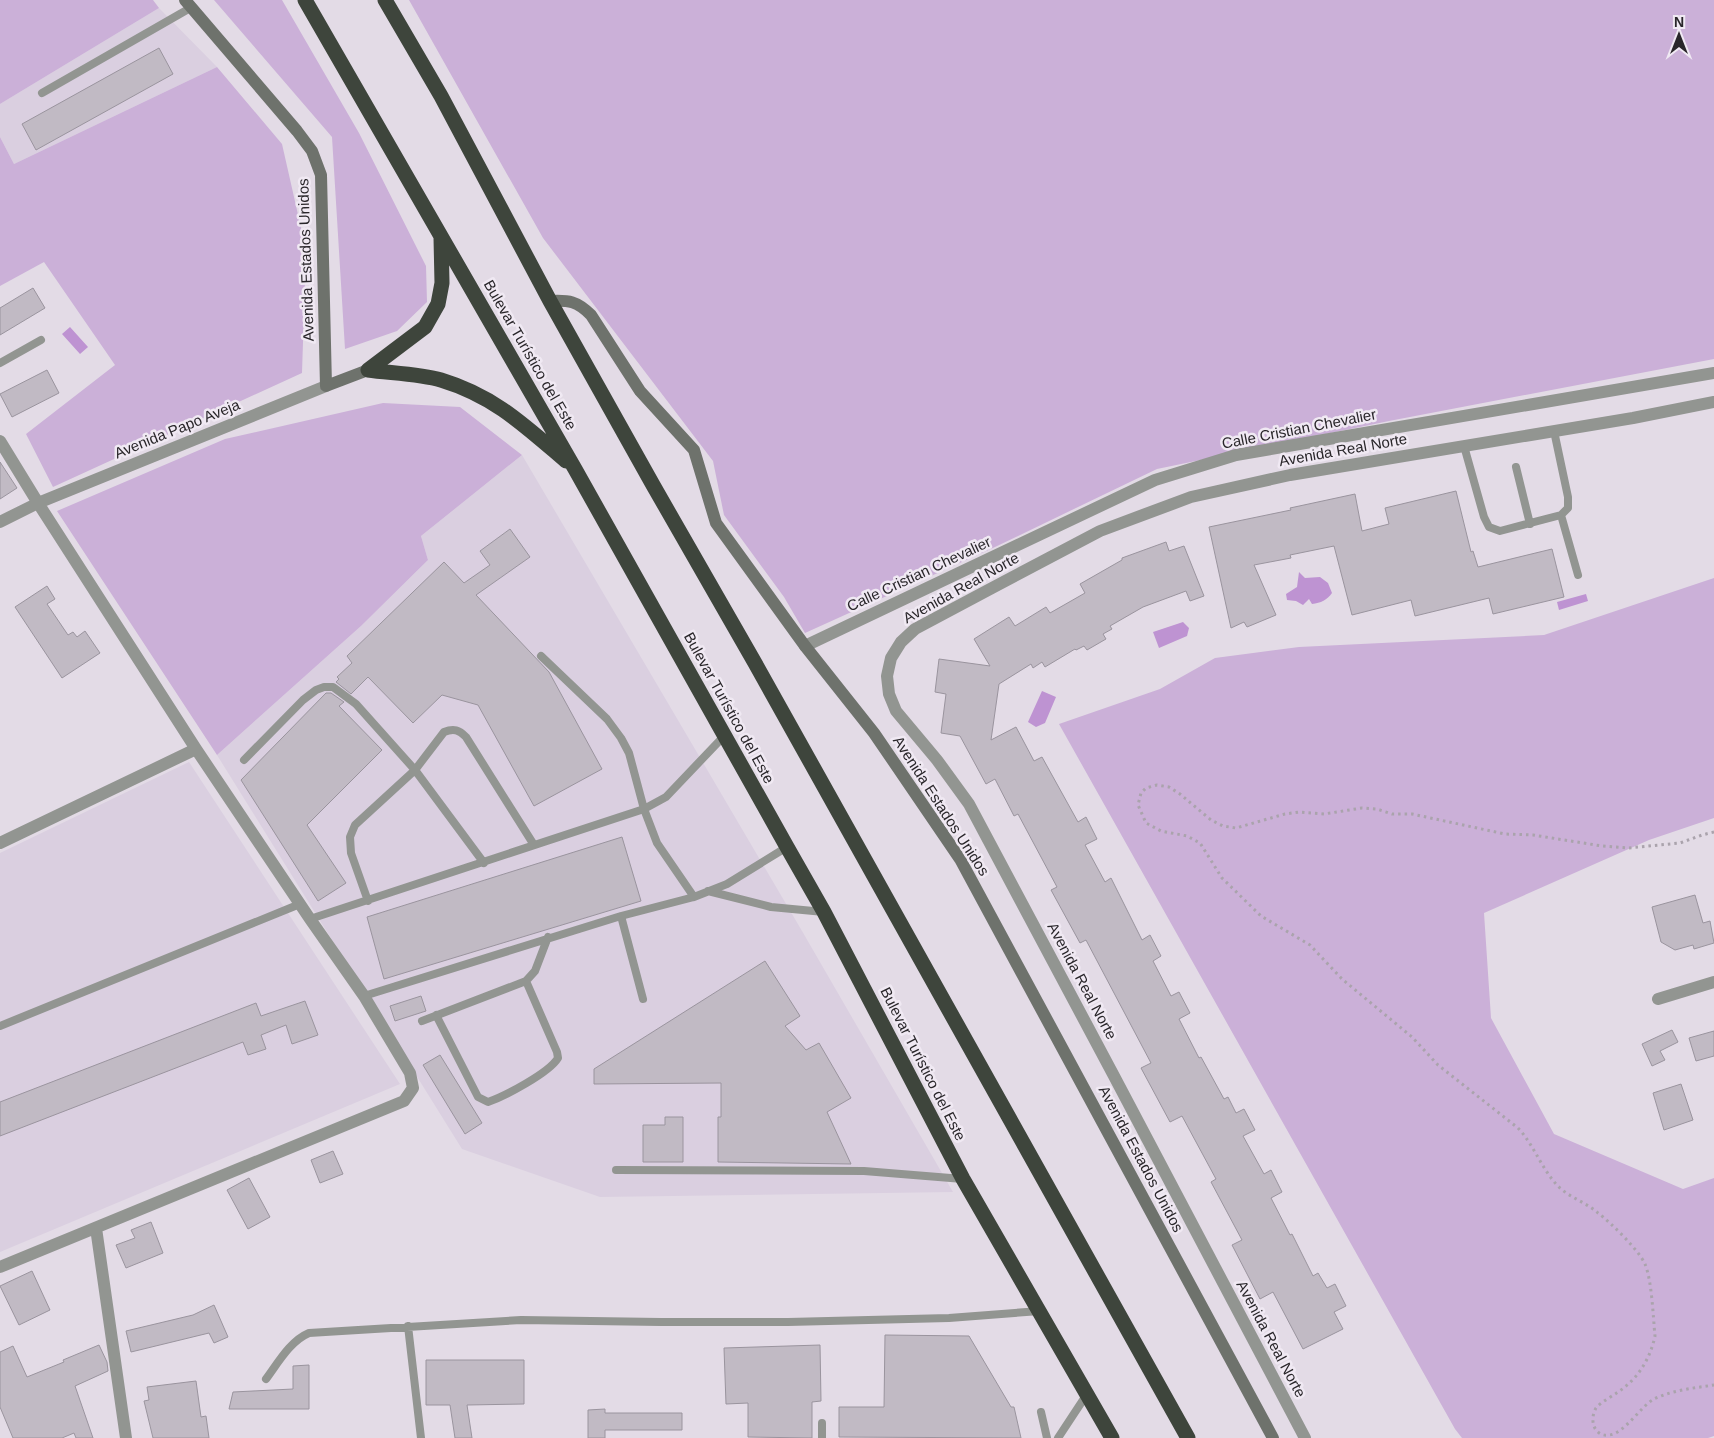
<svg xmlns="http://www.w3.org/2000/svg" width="1714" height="1438" font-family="Arial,sans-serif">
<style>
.built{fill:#dacfe0}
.green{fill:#cbb0d8}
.water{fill:#be93d2}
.building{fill:#c1bac4;stroke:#9a949e}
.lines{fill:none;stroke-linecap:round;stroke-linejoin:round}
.path{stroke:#aaa3ac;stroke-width:3;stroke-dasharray:2.5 4;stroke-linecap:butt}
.lane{stroke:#929591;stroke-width:8}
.street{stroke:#929591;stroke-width:12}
.secondary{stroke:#6e726c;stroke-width:12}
.highway{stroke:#3e453c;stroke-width:15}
.labels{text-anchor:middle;stroke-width:5;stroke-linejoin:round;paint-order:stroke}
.street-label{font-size:15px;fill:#29262a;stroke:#f0e9f3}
</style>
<rect width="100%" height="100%" fill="#e3dbe6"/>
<!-- built -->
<path class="built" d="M159,8L217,67L14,164L0,137V104Z
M522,455L802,931L953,1192L600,1197L462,1149L217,755L361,626L428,560L421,536Z
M189,762L400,1084L0,1252V853Z"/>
<!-- green -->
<path class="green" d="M0,0H153L159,8L0,104Z
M214,0H282L359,133L426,266L427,302L397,331L345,349L332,137Z
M409,0H1714V359L1389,421L1157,469L995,547L805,633L784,597L724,515L713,461L543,238Z
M217,67L282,144L306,250L302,373L53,487L26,434L115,365L44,262L0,286V137L14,164Z
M383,403L460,407L522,455L421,536L428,560L361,626L217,755L57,511L225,439Z
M1714,578V818L1649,840L1484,913L1491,1018L1554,1134L1683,1189L1714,1178V1436L1708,1438H1462L1455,1429L1059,724L1160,689L1215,658L1299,647L1544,635Z"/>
<!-- water -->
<path class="water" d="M70,327L88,347L80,354L62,334Z
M1299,572L1305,578L1320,577L1328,583L1332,593C1327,600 1321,603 1312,604L1309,599L1303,605L1296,601L1287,600L1286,594L1297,587Z
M1586,594L1588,601L1559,610L1557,602Z
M1183,622L1189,628L1187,636L1159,648L1153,632Z
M1042,691L1056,697L1045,723L1036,727L1028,722Z"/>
<!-- building -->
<path class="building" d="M159,48L173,74L36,150L22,124Z
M33,288L45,308L0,335V308Z
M47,370L59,393L12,417L0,394Z
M0,462L17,488L0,499Z
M1456,491L1471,552L1473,551L1478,567L1552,549L1564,597L1493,614L1489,598L1415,616L1411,600L1352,615L1334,546L1290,555L1291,558L1254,565L1276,615L1247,627L1244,622L1231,628L1209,527L1291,510L1290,508L1355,494L1362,531L1389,524L1385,508Z
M510,529L530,557L476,595L549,672L602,769L534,806L478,705L442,695L413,723L368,677L351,694L336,682L339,679L337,677L352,663L347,656L444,562L464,583L490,565L480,551Z
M1166,542L1169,551L1184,546L1204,596L1190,601L1186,591L1143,607L1110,626L1112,629L1103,634L1106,639L1087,650L1084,646L1076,650L1075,649L1045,667L1042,662L1033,668L1031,664L999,684L991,740L1016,727L1034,761L1042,757L1078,822L1086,817L1097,839L1085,845L1105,882L1111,878L1142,940L1150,935L1161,956L1153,961L1171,996L1179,992L1190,1013L1179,1019L1199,1058L1201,1057L1224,1099L1228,1097L1236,1113L1244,1109L1255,1130L1243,1136L1264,1174L1271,1170L1282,1192L1271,1198L1290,1235L1292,1234L1313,1276L1318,1273L1327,1288L1335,1284L1346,1306L1334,1312L1343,1329L1303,1349L1273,1292L1260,1299L1232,1245L1242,1240L1211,1182L1216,1179L1182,1116L1170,1122L1141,1068L1151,1063L1086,940L1080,943L1051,890L1057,887L1018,814L1014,816L995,779L986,784L960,736L941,733L946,694L935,692L939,659L990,666L974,639L1009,617L1015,626L1046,607L1050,613L1085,593L1080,584L1122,560V558Z
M47,586L55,599L47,604L68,635L73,632L77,637L85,631L100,653L62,678L15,607Z
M326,693H331L344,702L339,706L382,750L307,825L346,883L318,901L241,780Z
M622,837L641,901L384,979L367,917Z
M1695,895L1703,923L1710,921L1714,943L1694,949L1693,945L1675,950L1661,942L1652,907Z
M765,961L800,1016L785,1026L806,1050L819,1043L851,1098L827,1112L851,1164L718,1162V1117H721V1083L594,1084V1069Z
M421,996L426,1011L395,1021L390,1006Z
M305,1001L318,1035L292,1044L286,1025L261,1035L266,1049L248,1055L243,1042L0,1136V1102L256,1003L261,1016Z
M1672,1030L1678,1042L1660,1051L1665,1060L1652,1066L1642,1044Z
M1714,1031V1056L1696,1061L1689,1038Z
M440,1055L482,1123L465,1134L423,1065Z
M1681,1084L1693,1120L1664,1130L1653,1093Z
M665,1117H683V1162H643V1125H665Z
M333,1151L343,1174L320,1183L311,1160Z
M249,1178L270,1217L248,1229L227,1190Z
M151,1222L163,1253L126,1268L116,1245L135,1238L131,1230Z
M32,1271L50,1310L19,1325L0,1286Z
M214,1305L228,1337L214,1343L209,1333L131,1352L126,1331L193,1315Z
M885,1335L969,1336L1011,1407H1014L1021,1438L839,1437V1407H884Z
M99,1345L107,1362L108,1371L75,1386L93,1438H76L74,1433L62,1438H13L0,1407V1352L13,1346L27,1377L64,1362L63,1360Z
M820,1345L821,1401L812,1402V1438L748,1437V1403L726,1404L724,1348Z
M426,1360H524V1404L467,1405L472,1438H455L450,1405H426Z
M309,1365V1409H229L233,1392L293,1389V1366Z
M196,1381L201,1417L206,1416L209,1438H153L144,1401L149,1400L147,1387Z
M605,1409V1413H682V1430H605V1438H588V1410Z"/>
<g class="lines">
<!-- path -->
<path class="path" d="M1714,832L1702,835L1680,843L1628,848L1602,846L1533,835L1505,834L1412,814H1392L1377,809L1362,808L1324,814L1299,812L1285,814L1236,828L1223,826L1211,820L1180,794L1169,787L1157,785L1146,788L1141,793L1138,805L1146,823L1161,831L1187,836L1200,843L1222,878L1261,916L1310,945L1342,979L1412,1037L1438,1065L1518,1128C1535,1146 1542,1171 1560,1188C1571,1198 1587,1203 1598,1213C1611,1223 1638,1249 1645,1264C1652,1281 1653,1316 1655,1336C1650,1359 1638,1379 1618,1392C1611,1397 1601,1402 1596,1408C1589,1420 1594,1437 1609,1435C1624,1434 1641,1406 1654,1399C1673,1390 1694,1388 1714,1385"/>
<!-- lane -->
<path class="lane" d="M42,93L192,7
M0,363L41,340
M1464,446L1484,517L1489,527L1500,531L1561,515L1568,508V497L1554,431
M1516,467L1530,524
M1561,515L1578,575
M541,656L607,719L621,738L629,753L644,809L657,843L694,897
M244,760L303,700L316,690L324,687H333L356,704L415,770L355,825L350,837L351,853L368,901
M484,863L415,770L444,732C454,728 459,730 466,737L534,845
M708,891L771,907L824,912
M621,916L643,999
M310,919L644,809L666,797L725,735
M364,996L621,916L694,897L727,884L787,847
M436,1015L478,1097L488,1102C505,1096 549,1073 558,1058L557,1052L526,981
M422,1021L526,981L535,971L548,937
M0,1026L300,904
M616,1170L864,1171L963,1179
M408,1326L421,1438
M266,1379C278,1363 290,1341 309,1333L521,1320L661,1322H788L949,1318L1040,1311
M1041,1412L1047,1438
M822,1423V1438
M1058,1438L1087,1394"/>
<!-- street -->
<path class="street" d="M0,441L38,503L196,749L310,919L364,996L410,1073L413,1088L404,1101L0,1267
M0,522L38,503L326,386
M805,646L1155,480L1236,455L1714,373
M0,843L196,749
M1658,999L1714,982
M96,1228L126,1438
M1305,1438L1114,1076L969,804L937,760L896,711L889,694L887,676L891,658L901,642L915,629L992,588L1100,531L1191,497L1290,475L1633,418L1714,402"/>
<!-- secondary -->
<path class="secondary" d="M185,0L297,131L312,151L321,175L326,386L368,370
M550,301C569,300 577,301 591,315L640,391L694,450L716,523L805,646L874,733L960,859L1273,1438"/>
<!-- highway -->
<path class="highway" d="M305,0L575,469L787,847L824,912L963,1179L1112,1438
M385,0L441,96L550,301L653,485L755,663L1188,1438
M368,370C390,373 421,374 441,380C494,396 524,425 566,461
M368,370L425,327L438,304L442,283L441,238"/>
</g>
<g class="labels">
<!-- street labels -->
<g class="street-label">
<text transform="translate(306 260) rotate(-92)" y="5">Avenida Estados Unidos</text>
<text transform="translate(530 355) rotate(60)" y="5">Bulevar Turístico del Este</text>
<text transform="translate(177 429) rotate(-22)" y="5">Avenida Papo Aveja</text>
<text transform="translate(1299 429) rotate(-11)" y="5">Calle Cristian Chevalier</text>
<text transform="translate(1343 450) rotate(-10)" y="5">Avenida Real Norte</text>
<text transform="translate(919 574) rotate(-25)" y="5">Calle Cristian Chevalier</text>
<text transform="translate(961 588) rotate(-29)" y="5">Avenida Real Norte</text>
<text transform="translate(729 708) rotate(61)" y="5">Bulevar Turístico del Este</text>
<text transform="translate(941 806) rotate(57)" y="5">Avenida Estados Unidos</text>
<text transform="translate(1082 981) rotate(62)" y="5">Avenida Real Norte</text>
<text transform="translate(923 1064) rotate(63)" y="5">Bulevar Turístico del Este</text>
<text transform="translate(1141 1159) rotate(62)" y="5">Avenida Estados Unidos</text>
<text transform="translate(1271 1339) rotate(62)" y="5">Avenida Real Norte</text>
</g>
</g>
<!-- north arrow -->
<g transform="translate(1679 35)" stroke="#f0e9f3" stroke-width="4" paint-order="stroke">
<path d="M0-4L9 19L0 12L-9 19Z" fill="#29262a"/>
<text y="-8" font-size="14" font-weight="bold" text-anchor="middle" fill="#29262a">N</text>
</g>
</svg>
